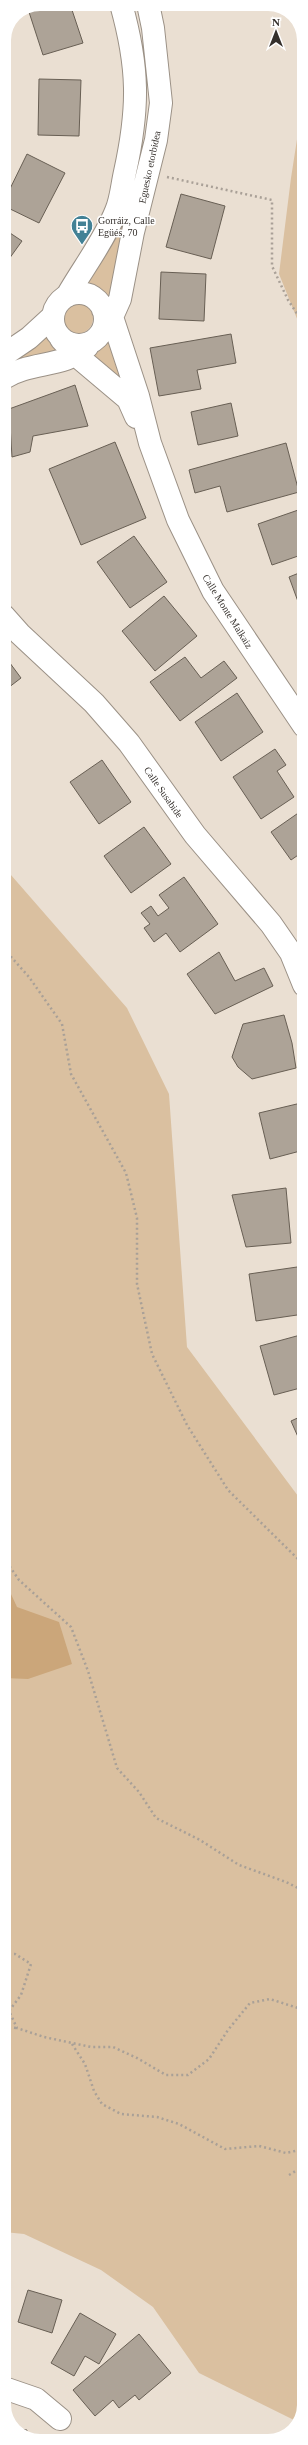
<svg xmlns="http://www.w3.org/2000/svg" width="308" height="2445" font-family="Georgia,serif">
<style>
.green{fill:#dac0a0}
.water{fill:#cba67a}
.building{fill:#ada397;stroke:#685f54}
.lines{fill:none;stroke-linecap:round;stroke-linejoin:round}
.minor-casing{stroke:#9b9186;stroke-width:24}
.path{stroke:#a9a097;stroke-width:2.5;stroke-dasharray:2 3;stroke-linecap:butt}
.minor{stroke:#fff;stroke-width:22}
.labels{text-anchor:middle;stroke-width:3;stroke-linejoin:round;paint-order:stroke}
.street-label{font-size:10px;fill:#342f2b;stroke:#fff}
.poi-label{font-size:10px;fill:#342f2b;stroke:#fff;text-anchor:start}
</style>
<rect width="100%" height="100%" fill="#eadfd2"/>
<!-- green -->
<path class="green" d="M304,94V336L279,274L291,178Z
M118,219L125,224L112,301L101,289L85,281Z
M61 318a16 16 0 1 1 32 0a16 16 0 1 1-32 0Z
M44,333L54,348L59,350L16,362Z
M110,338L124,373L120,378H114L90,355Z
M4,867L127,1008L169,1094L187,1347L304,1504V2405L298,2422L199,2373L153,2307L101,2270L24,2234L4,2232Z"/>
<!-- water -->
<path class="water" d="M4,1579L17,1607L59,1622L72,1664L28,1679L4,1678Z"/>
<!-- building -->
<path class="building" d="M40,4H70L83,43L43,55L28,9Z
M39,79L81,80L79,136L38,135Z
M27,154L65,173L39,223L4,206V201Z
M181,194L225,206L211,259L166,247Z
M4,229L22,241L4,266Z
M161,272L206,274L204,321L159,319Z
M231,334L236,363L197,370L201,389L159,396L150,348Z
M75,385L88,426L33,436L30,452L12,457L9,409Z
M231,403L238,436L198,445L191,412Z
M115,442L146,518L81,545L49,469Z
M286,443L299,492L227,512L220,486L195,493L189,470Z
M304,508V554L272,565L258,524Z
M134,536L167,582L130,608L97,562Z
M304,571V618L289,577Z
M164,596L197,636L155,671L122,631Z
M4,655L21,678L4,691Z
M185,657L201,678L224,661L237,678L180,721L150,682Z
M237,693L263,732L221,761L195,722Z
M275,749L286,765L277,771L294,797L261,819L233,777Z
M102,760L131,802L99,824L70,782Z
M304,809V851L291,860L271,832Z
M144,827L171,864L131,893L104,856Z
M184,877L218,924L180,952L166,933L154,942L144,928L150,924L141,913L151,906L158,916L169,908L159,895Z
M219,952L235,981L264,968L273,986L215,1014L187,974Z
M284,1015L292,1043L296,1068L252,1079L238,1067L232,1057L243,1024Z
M301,1103L304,1116V1150L270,1159L259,1113Z
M286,1188L291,1243L246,1247L232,1195Z
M304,1266V1314L256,1321L249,1274Z
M304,1334V1387L274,1395L260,1346Z
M304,1415V1445L302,1446L291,1421Z
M28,2290L62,2300L52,2333L18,2322Z
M80,2313L116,2334L99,2364L85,2356L74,2376L51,2363Z
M139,2334L171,2373L139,2400L135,2395L119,2408L113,2400L95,2416L73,2390Z
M14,2429L27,2430L26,2436L14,2430Z"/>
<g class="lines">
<!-- minor casing -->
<g class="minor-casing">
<path id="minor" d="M53 319a26 26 0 1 1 52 0a26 26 0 1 1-52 0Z
M67,296C83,268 104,241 116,211C121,200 122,185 125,172C139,108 139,68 121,4
M103,310L112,317L138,396L150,443L178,520L213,591L304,726
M105,324L112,317L120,299L133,232L156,140L161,103L153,28L148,4
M61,339L77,356L128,399L136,417
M4,355L29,338L53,316
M4,378C30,361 64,368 87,347
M4,616L20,634L94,703L129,743L195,835L271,924L291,953L304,985
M4,2388L36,2399L60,2419"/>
</g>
<!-- path -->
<path class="path" d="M167,177L272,200V266L288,300L304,324
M4,949L29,977L62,1024L71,1074L126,1173L137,1218V1284L152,1354L187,1425L228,1490L304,1565
M4,1558L19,1580L71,1627L88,1671L117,1768L139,1792L156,1818L200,1840L239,1865L286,1882L304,1891
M4,1954H15L31,1964L21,1995L9,2011L17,2028L44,2037L91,2047H113L137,2058L166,2075H188L209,2059L228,2030L250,2003L270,1999L304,2010
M4,2027L17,2028
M72,2044L85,2064L94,2091L102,2104L121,2114L157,2117L179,2124L225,2149L259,2146L286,2153L304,2149
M289,2175L304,2166"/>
<!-- minor -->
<use href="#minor" class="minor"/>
</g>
<!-- icons -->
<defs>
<g id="bus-pin" transform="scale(1.15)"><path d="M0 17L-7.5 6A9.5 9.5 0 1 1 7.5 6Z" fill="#428195" stroke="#fff"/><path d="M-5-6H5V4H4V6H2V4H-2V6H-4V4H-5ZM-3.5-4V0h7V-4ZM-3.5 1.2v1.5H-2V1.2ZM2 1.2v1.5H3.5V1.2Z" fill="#fff"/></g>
</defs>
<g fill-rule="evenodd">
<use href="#bus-pin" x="82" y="226"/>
</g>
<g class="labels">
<!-- street labels -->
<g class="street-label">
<text transform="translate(149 167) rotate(-78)" y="4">Eguesko etorbidea</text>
<text transform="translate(228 611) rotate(58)" y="4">Calle Monte Malkaiz</text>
<text transform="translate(164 792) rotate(55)" y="4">Calle Susabide</text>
</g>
<!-- poi labels -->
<g class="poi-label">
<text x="98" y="224">Gorráiz, Calle<tspan x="98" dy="12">Egüés, 70</tspan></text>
</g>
</g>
<!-- crop -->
<path d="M0 0H308V2445H0ZM40 11H268A29 29 0 0 1 297 40V2405A29 29 0 0 1 268 2434H40A29 29 0 0 1 11 2405V40A29 29 0 0 1 40 11Z" fill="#fff" fill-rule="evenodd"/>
<!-- north arrow -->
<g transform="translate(276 32)" stroke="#ffffff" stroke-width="3" paint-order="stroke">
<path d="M0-3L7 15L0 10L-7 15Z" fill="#342f2b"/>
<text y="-6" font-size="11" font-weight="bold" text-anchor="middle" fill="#342f2b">N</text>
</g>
</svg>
